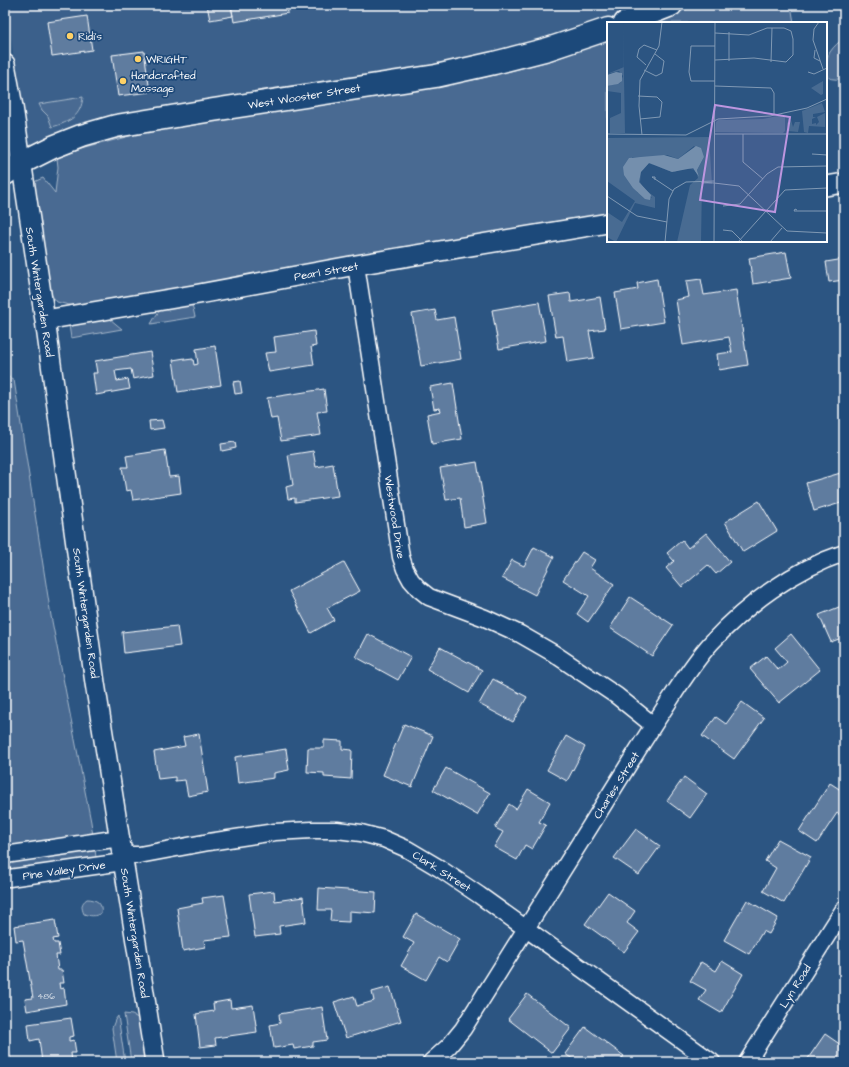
<svg xmlns="http://www.w3.org/2000/svg" width="849" height="1067" font-family="'Architects Daughter',sans-serif">
<style>
.built{fill:#3b618b}
.green{fill:#486b92;stroke:#a4b5c8}
.building{fill:#5e7c9f;stroke:#fff}
.lines{fill:none;stroke-linecap:round;stroke-linejoin:round}
.minor-casing{stroke:#fff;stroke-width:19}
.tertiary-casing{stroke:#fff;stroke-width:22}
.secondary-casing{stroke:#fff;stroke-width:25}
.minor{stroke:#1f4a7a;stroke-width:16}
.tertiary{stroke:#1f4a7a;stroke-width:19}
.secondary{stroke:#1f4a7a;stroke-width:22}
.poi-dot{fill:#ffd166;stroke:#1f4a7a;stroke-width:1.5}
.labels{text-anchor:middle;stroke-width:3.5;stroke-linejoin:round;paint-order:stroke}
.number-label{font-size:9px;fill:#d7dee7}
.poi-label{font-size:11px;fill:#fff;stroke:#1f4a7a;text-anchor:start}
.street-label{font-size:11px;fill:#fff;stroke:#1f4a7a}
.inset-road{fill:none;stroke:#8099b4;stroke-width:1}
.view{fill:#bd96df;fill-opacity:0.15;stroke:#bd96df;stroke-width:2}
.inset-edge{fill:none;stroke:#fff;stroke-width:2}
</style>
<rect width="100%" height="100%" fill="#2c5582"/>
<filter id="ink" filterUnits="userSpaceOnUse"><feTurbulence type="fractalNoise" baseFrequency=".025" numOctaves="2"/><feDisplacementMap in="SourceGraphic" scale="8" xChannelSelector="R" yChannelSelector="G"/><feConvolveMatrix kernelMatrix="1 2 1 2 8 2 1 2 1" color-interpolation-filters="sRGB"/></filter>
<g filter="url(#ink)">
<!-- built -->
<path class="built" d="M7,5H645L566,35L451,63L26,155Z"/>
<!-- green -->
<path class="green" d="M697,5H791L794,23H652Z
M844,38V78C841,78 837,80 834,79C821,79 826,60 830,52C834,46 839,42 844,38Z
M608,40V213L73,306L57,302L47,289L33,186L36,181L43,178L55,193L58,167L57,158L81,149L167,126L478,79L550,61Z
M83,97C81,116 70,122 52,127L48,116L42,110L39,104Z
M191,304L193,308L195,317L151,324L155,317L160,310Z
M110,319L122,329L71,338L69,325Z
M5,374L14,380L51,616L91,822L98,871L5,884Z
M87,899C96,899 103,903 101,913C95,917 90,916 84,914C81,907 81,903 87,899Z
M124,1014L132,1015L140,1019L147,1062H131Z
M118,1016L125,1062H117L112,1028L115,1020Z
M5,1018L11,1062H5Z"/>
<!-- building -->
<path class="building" d="M207,5H231L233,16L210,20Z
M231,5H287L288,13L234,22Z
M87,16L92,50L52,56L47,22Z
M144,51L150,92L118,96L112,55Z
M786,252L791,278L753,284L749,258Z
M844,259V280L829,282L826,262Z
M657,279L664,322L621,329L615,293L638,289L637,283Z
M701,279L704,295L736,290L748,365L719,370L717,354L732,352L729,337L683,345L676,300L689,297L686,281Z
M570,293L571,302L600,297L605,329L589,331L594,358L567,362L563,336L556,337L549,296Z
M539,302L546,341L499,349L492,310Z
M435,310L437,320L454,317L461,359L421,366L412,314Z
M314,331L316,346L311,347L314,365L269,372L265,353L276,352L274,337Z
M215,346L221,385L178,392L173,360L185,358V360L193,359L194,365L198,364L196,349Z
M150,352L154,375L133,379L131,369L115,371L117,381L128,379L130,389L96,395L93,373H97L95,361Z
M240,381L242,393L235,394L233,382Z
M453,383L462,439L432,444L427,414L441,411L440,408L434,409L430,387Z
M324,389L327,411L317,412L321,435L281,441L277,418L271,419L267,398Z
M162,420L164,428L150,430L149,421Z
M235,442L236,448L222,451L221,444Z
M165,450L169,477L179,476L181,493L133,500L131,490L126,491L122,467H128L126,456Z
M313,451L316,467L333,464L338,496L295,502V498L288,499L286,487L293,485L288,455Z
M477,462L487,523L464,527L460,498L446,500L440,468Z
M844,472V502L814,511L806,483Z
M759,501L777,531L743,552L725,522Z
M706,533L730,562L716,574L708,565L682,587L666,568L674,561L667,553L682,540L688,548Z
M534,547L554,557L535,595L502,578L512,560L524,566Z
M582,552L595,560L590,568L614,584L588,622L577,614L589,596L563,580Z
M344,562L360,591L327,608L334,620L311,633L289,591Z
M630,597L673,625L652,656L610,628Z
M844,605V637L831,642L819,615Z
M177,626L180,646L124,653L122,632Z
M368,634L411,657L398,680L356,657Z
M791,634L820,670L779,703L750,669L766,656L778,670L787,662L775,648Z
M440,647L482,670L469,693L427,669Z
M493,679L527,697L513,722L479,704Z
M742,702L764,718L734,759L702,736L716,717L726,724Z
M404,724L433,736L412,787L383,775Z
M199,734L208,792L188,796L185,780L175,781V777L158,779L154,752L185,746L183,737Z
M566,736L585,747L567,781L547,770Z
M324,740L342,741V749L352,750L351,779L324,777V773L307,772L308,748H324Z
M286,749L289,770L274,773V778L238,783L235,757Z
M446,768L490,793L477,815L433,790Z
M684,777L707,794L690,818L667,801Z
M830,783L844,792V817L837,813L817,843L799,831Z
M528,789L550,802L539,822L546,825L532,849L525,845L517,860L494,847L503,832L495,828L509,804L516,809Z
M636,829L660,846L639,875L614,858Z
M778,839L811,857L784,903L763,891L776,868L765,861Z
M319,888L376,892L375,913L349,911V922L330,921L331,910H318Z
M274,891L275,901L303,897L306,922L279,926L280,934L255,937L249,894Z
M608,892L635,911L627,923L639,932L624,952L585,924Z
M224,895L231,937L204,940L205,947L183,951L177,908L203,903L202,898Z
M747,900L778,918L769,934L763,931L749,954L724,940Z
M416,914L460,939L447,962L439,957L426,980L401,966L414,943L403,937Z
M55,920L58,938L53,939L54,943H58L60,955H56L58,970H62L64,983H59L60,989L64,988L66,1004L27,1011L25,999L33,998L23,940L16,941L14,926Z
M722,961L743,974L721,1013L699,1000L706,990L690,981L701,962L716,971Z
M390,987L401,1021L346,1038L334,1002L354,996L357,1006L374,1001L372,992Z
M527,994L571,1028L552,1053L508,1019Z
M230,1000L231,1008L253,1005L257,1032L215,1038L216,1045L200,1047L196,1014L214,1011L213,1003Z
M322,1007L327,1040L313,1042V1046L294,1049L293,1045L274,1048L270,1025L280,1023L279,1014Z
M71,1018L74,1036L69,1037V1041L74,1040L76,1053H71L72,1062H42L39,1039L30,1041L28,1024Z
M585,1027L624,1056L619,1062H577L565,1054Z
M825,1034L844,1047V1062H810L807,1060Z"/>
<g class="lines">
<!-- minor casing -->
<g class="minor-casing">
<path id="minor" d="M356,265L401,557L405,569L411,580L419,589L429,597L485,618L520,634L553,653L617,696L653,725
M5,855L120,838
M122,855H139L209,842L275,832L312,830H337L361,833L384,839L407,849L439,868L479,895L712,1062
M5,877L9,878L123,862
M431,1062L449,1046L463,1029C506,961 549,893 591,825C615,786 639,747 664,709C679,686 693,663 711,643C747,604 793,570 844,553
M747,1062L844,909"/>
</g>
<!-- tertiary casing -->
<g class="tertiary-casing">
<path id="tertiary" d="M5,64L13,107L45,320L95,683L155,1062
M826,186L844,183
M45,320L199,294L356,265L608,223"/>
</g>
<!-- secondary casing -->
<g class="secondary-casing">
<path id="secondary" d="M625,23L671,5
M5,174L21,163L53,147L81,136L116,126L213,110L436,76L494,63L548,49L608,29"/>
</g>
<!-- minor -->
<use href="#minor" class="minor"/>
<!-- tertiary -->
<use href="#tertiary" class="tertiary"/>
<!-- secondary -->
<use href="#secondary" class="secondary"/>
</g>
</g>
<!-- markers -->
<g class="poi-dot">
<circle cx="70" cy="36" r="4"/>
<circle cx="138" cy="59" r="4"/>
<circle cx="123" cy="81" r="4"/>
</g>
<g class="labels">
<!-- number labels -->
<g class="number-label">
<text x="46" y="999">486</text>
</g>
<!-- poi labels -->
<g class="poi-label">
<text x="78" y="40">Ridi's</text>
<text x="146" y="63">WRIGHT</text>
<text x="131" y="79">Handcrafted<tspan x="131" dy="13">Massage</tspan></text>
</g>
<!-- street labels -->
<g class="street-label">
<text transform="translate(304 96) rotate(-9)" y="4">West Wooster Street</text>
<text transform="translate(326 271) rotate(-10)" y="4">Pearl Street</text>
<text transform="translate(40 292) rotate(81)" y="4">South Wintergarden Road</text>
<text transform="translate(395 517) rotate(81)" y="4">Westwood Drive</text>
<text transform="translate(86 613) rotate(82)" y="4">South Wintergarden Road</text>
<text transform="translate(616 785) rotate(-58)" y="4">Charles Street</text>
<text transform="translate(64 870) rotate(-8)" y="4">Pine Valley Drive</text>
<text transform="translate(442 871) rotate(32)" y="4">Clark Street</text>
<text transform="translate(135 933) rotate(81)" y="4">South Wintergarden Road</text>
<text transform="translate(795 986) rotate(-58)" y="4">Lyn Road</text>
</g>
</g>
<!-- overview -->
<g transform="translate(607 22)">
<rect width="220" height="220" fill="#2c5582"/>
<path d="M16,0L18,111H3V96L14,91V71L0,69V64L13,61L16,54L12,49L0,52L17,45ZM216,59V72L214,73L204,66ZM215,81L218,90L206,92V95H209L205,97V102L209,101V103L212,100L210,95L218,91V105L202,104L201,111L197,110L195,89ZM175,93L178,95V109L176,111L108,110L109,100L111,98L156,97ZM184,98L186,105L188,100H193L191,110L181,109L180,101ZM102,115L105,162H95L94,220H70L83,163L91,156L89,148L78,146L65,150L42,141L34,150L33,160L37,167L48,175V186L28,181L9,220L0,215V190L15,200L28,179L0,159V116ZM87,124L97,135L90,148L92,155L86,146H78L67,150L41,141L34,150L32,160L45,176L30,170L25,135L36,136L60,133L71,137Z" fill="#486b92" fill-rule="evenodd"/>
<path d="M9,50L15,51V59L11,62L0,64V53ZM89,124L94,126L97,135L90,148L92,155L86,146L65,150L42,141L34,150L32,160L44,173L43,178L38,177L26,166L17,153L16,145L22,136L57,133L71,137Z" fill="#748fad"/>
<path class="inset-road" d="M212,0L207,7L206,18L216,47M208,28L207,36L213,39M108,38L147,36L179,40L186,33V17L184,9L177,6H160L142,13L108,11M122,39V10M164,40L165,6M39,43L30,35L32,27L37,23L50,28M37,48L49,54L55,51L57,39L48,32M201,50L207,52L220,46M108,59H84L82,50L84,24H108M108,64L164,66L167,71V93M31,74L50,75L55,80L53,95L33,97M0,112L79,113L111,97L163,94L200,86L220,77M108,112H220M136,112V140L156,157M35,113L32,84L33,58L52,24L55,0M205,132L220,133M48,158V155H45L66,169M94,160L107,161M107,161L132,164L180,209L220,211M0,174L30,194L60,200M116,184L133,182L160,152L171,145L220,144M190,188L188,187L187,189H220M116,208L125,209L136,220M58,220L62,177L67,167L79,160L107,159M107,220L108,0M131,220L178,168L220,166M163,220L175,206"/>
<path class="view" d="M108,83L183,95L168,190L93,178Z"/>
<rect width="220" height="220" class="inset-edge"/>
</g>
<!-- margin -->
<rect width="849" height="1067" fill="none" stroke="#1f4a7a" stroke-width="20"/>
<rect x="10" y="10" width="829" height="1047" fill="none" stroke="#fff" stroke-width="1.5" filter="url(#ink)"/>
</svg>
